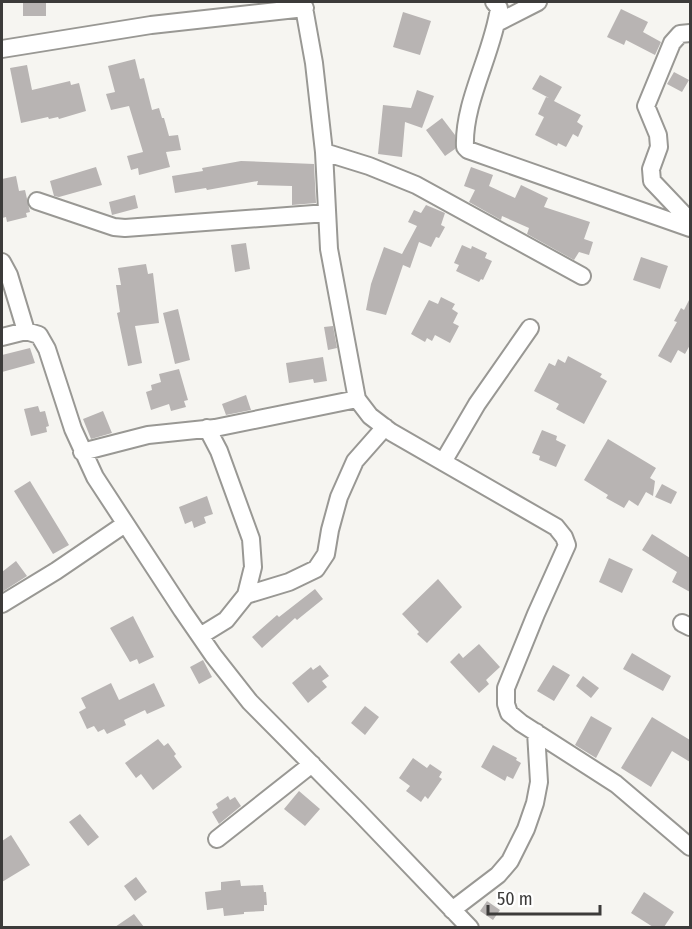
<svg xmlns="http://www.w3.org/2000/svg" width="692" height="929" font-family="'Fira Sans Condensed',sans-serif">
<style>
.building{fill:#b8b4b3}
.lines{fill:none;stroke-linecap:round;stroke-linejoin:round}
.minor-casing{stroke:#999894;stroke-width:20}
.minor{stroke:#fff;stroke-width:16}
</style>
<rect width="100%" height="100%" fill="#f6f5f1"/>
<!-- building -->
<path class="building" d="M23,2H46V16H23Z
M621,9L648,22L643,32L661,42L655,55L626,40L624,45L607,37Z
M403,12L431,21L420,55L393,47Z
M135,59L140,79L144,78L152,110L159,108L162,118H164L169,136L178,135L181,150L166,152L170,167L139,175L138,168L131,170L127,156L143,152L129,106L111,110L106,94L115,92L108,66Z
M27,65L32,90L70,81L71,85L79,83L86,111L59,119L58,117L49,119L48,117L21,123L10,68Z
M674,72L689,80L682,92L667,84Z
M540,75L562,87L554,101L581,115L577,122L583,126L578,137L573,134L566,147L558,143L557,146L535,135L544,117L538,114L546,97L549,98L532,89Z
M417,90L434,96L422,128L405,122L402,157L378,154L383,105L411,108Z
M442,118L455,135V149L445,156L426,130Z
M241,161L314,164L316,203L292,205V186L257,185L258,181L207,190L206,188L175,193L172,176L203,171L202,168Z
M96,167L102,185L59,197L54,196L50,181Z
M471,167L493,175L489,186L515,198L521,185L548,198L544,207L590,222L584,239L593,242L589,255L579,252L574,260L527,234L529,228L502,216L501,220L469,202L475,190L464,186Z
M16,176L19,191L25,190L30,212L26,213L27,217L7,222L6,217L2,218V179Z
M135,195L138,208L112,215L109,202Z
M426,205L445,213L441,225L445,227L439,238L436,237L431,247L419,242L410,268L403,265L386,315L366,310L371,284L384,247L402,254L417,226L408,222L414,210L421,213Z
M246,243L250,269L235,272L231,245Z
M462,245L471,249L472,246L487,253L485,258L492,261L483,280L481,279L479,282L456,271L459,265L454,263Z
M641,257L668,266L660,289L633,280Z
M146,264L148,274L153,273L159,323L135,326L142,363L128,366L117,313L120,312L116,285H121L118,268Z
M441,297L455,304L452,309L458,313L453,323L459,326L450,343L435,335L432,341L427,338L425,342L411,334L429,300L438,304Z
M690,298V345L685,354L678,350L671,363L658,356L677,322L674,321L681,308L684,310Z
M178,309L190,360L175,364L163,313Z
M333,326L337,348L328,350L324,327Z
M30,348L35,363L2,372V355Z
M568,356L602,374L600,377L607,381L584,424L556,409L559,404L534,391L549,363L555,366L558,359L565,363Z
M323,357L327,381L314,383L313,379L289,383L286,363Z
M179,369L188,400L184,401L186,407L171,411L169,404L151,410L146,392L152,390L151,385L161,382L159,374Z
M246,395L251,410L226,415L222,404Z
M38,406L40,412L45,411L49,426L46,427L47,432L31,436L24,409Z
M103,411L112,433L91,439L83,419Z
M542,430L557,436L556,440L566,445L556,467L539,460L540,456L532,453Z
M608,439L656,468L650,478L655,481L653,496L646,492L638,506L629,500L624,508L606,498L608,495L584,480Z
M30,481L69,545L53,554L14,491Z
M662,484L677,492L671,504L655,497Z
M207,496L213,514L204,517L206,523L194,528L192,521L185,524L179,507Z
M652,534L690,558V592L672,582L677,572L642,550Z
M609,558L633,569L622,593L599,582Z
M16,561L27,576L2,592V572Z
M438,579L462,607L427,643L417,634L419,632L402,614Z
M315,589L323,599L297,620L295,618L262,648L252,637L277,615L279,617Z
M133,616L154,657L139,664L137,659L130,662L110,628Z
M479,644L500,667L486,680L489,684L479,693L450,662L459,653L463,658Z
M632,653L671,676L663,691L623,669Z
M203,660L212,677L199,684L190,667Z
M320,665L329,676L322,681L327,687L308,703L292,683L311,667L313,670Z
M553,665L570,675L554,701L537,691Z
M583,676L599,688L591,698L576,686Z
M111,683L119,700L154,683L165,706L147,714L145,710L124,720L126,725L107,734L104,729L98,732L94,726L87,729L79,712L86,708L81,698Z
M365,706L379,717L365,735L351,723Z
M591,716L612,728L596,758L575,745Z
M652,717L690,740V762L672,751L651,787L621,768Z
M158,739L164,746L168,743L176,754L174,756L182,767L153,790L141,774L136,778L125,763Z
M493,745L517,758L516,760L521,763L513,779L507,776L505,781L481,767Z
M413,758L427,768L430,764L442,772L439,777L442,779L428,799L425,796L421,802L406,791L410,786L399,778Z
M299,791L320,809L305,826L284,809Z
M228,796L230,800L235,797L241,806L219,824L212,812L218,808L216,804Z
M80,814L99,837L88,846L69,822Z
M11,835L30,865L2,882V841Z
M136,877L147,892L135,901L124,886Z
M240,880L241,886L263,885L264,892H266L267,905H264V911L244,912V914L224,916L223,908L207,910L205,892L221,890V882Z
M644,892L674,912L664,927H653L631,913Z
M487,901L500,910L493,920L480,911Z
M134,914L144,927H115Z"/>
<g class="lines">
<!-- minor casing -->
<g class="minor-casing">
<path id="minor" d="M303,2L314,63L324,152L329,249L357,399L370,416L391,432L556,527L564,537L567,545L536,614L506,688V704L509,713L521,723L616,784L690,847
M494,2L499,8C493,53 463,102 465,147L468,150L690,228
M497,23L538,2
M690,33L680,34L672,43L646,106L658,135L659,147L651,169L652,181L690,221
M2,49L151,25L305,8
M324,152L369,166L416,185L582,276
M37,201L114,227L125,228L327,213
M2,262L9,275L26,331
M2,337L26,331L39,335L47,349L73,429L95,477L182,610L213,655L250,702L357,810L470,928
M82,452L148,435L215,428L357,399
M443,462L477,404L530,328
M246,595L289,582L316,569L326,554L330,530L339,497L355,461L385,427
M2,604L56,571L125,524
M682,623L690,627
M200,636L226,620L246,595L253,567L251,539L219,451L207,428
M217,839L312,764
M452,910L498,875L510,861L526,829L535,803L539,782L536,732"/>
</g>
<!-- minor -->
<use href="#minor" class="minor"/>
</g>
<!-- border -->
<rect width="692" height="929" fill="none" stroke="#3c3b3a" stroke-width="6"/>
<!-- scale -->
<path d="M488 905v9h112v-9" fill="none" stroke="#3c3b3a" stroke-width="3"/>
<text x="497" y="905" font-size="18" fill="#3c3b3a" stroke="#ffffff" stroke-width="4.5" paint-order="stroke">50 m</text>
</svg>
